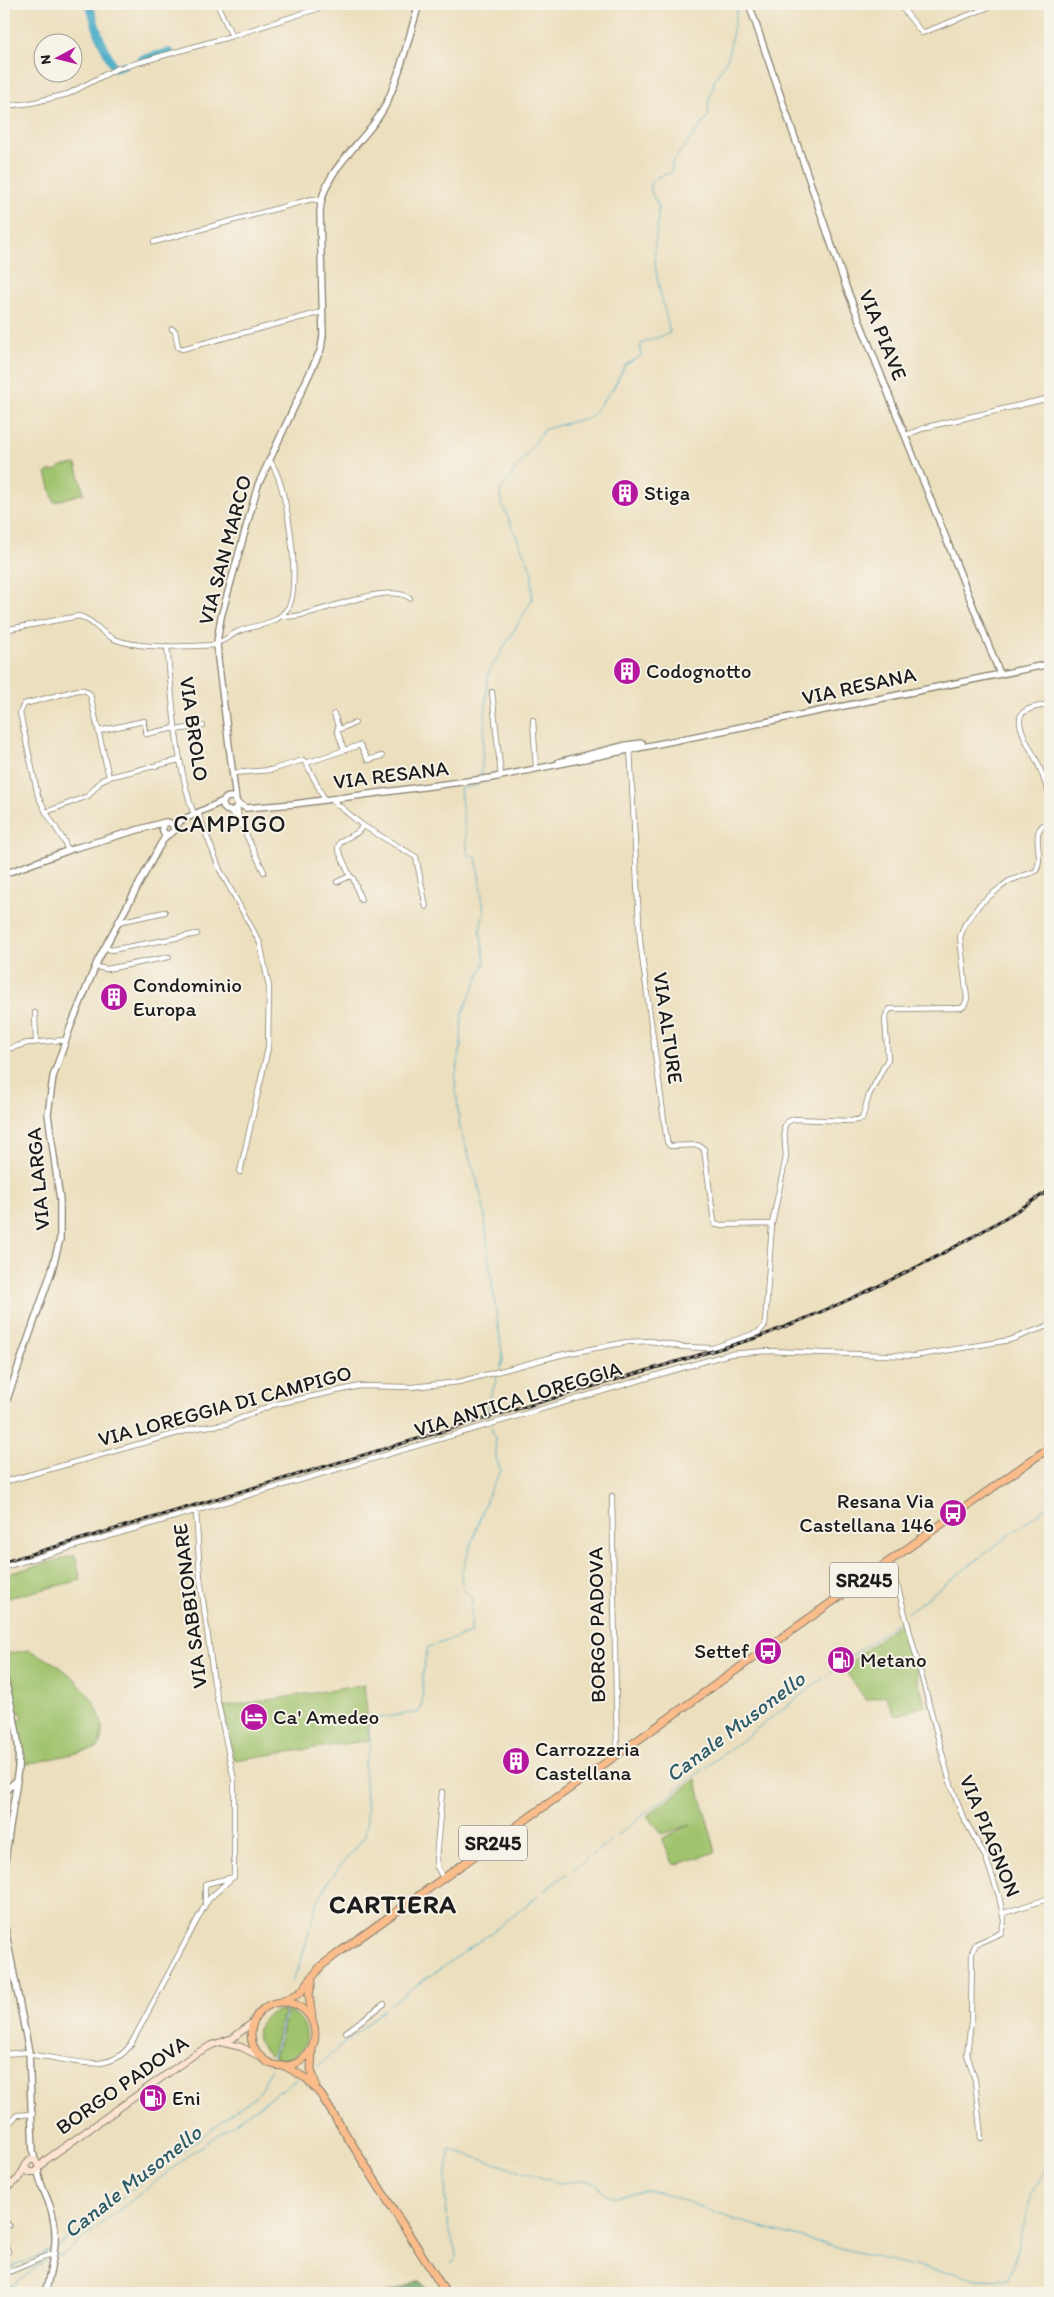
<svg xmlns="http://www.w3.org/2000/svg" width="1054" height="2297" font-family="Itim,sans-serif">
<style>
.green{fill:#a0c36d;stroke:#5e7044}
.forest{fill:#80a960;stroke:#4e623e}
.lines{fill:none;stroke-linecap:round;stroke-linejoin:round}
.stream{stroke:#44aac4;stroke-width:1}
.river{stroke:#44aac4;stroke-width:8}
.pedestrian-casing{stroke:#847e6d;stroke-width:5}
.minor-casing{stroke:#847e6d;stroke-width:6}
.tertiary-casing{stroke:#847e6d;stroke-width:8}
.secondary-casing{stroke:#847e6d;stroke-width:8}
.primary-casing{stroke:#847e6d;stroke-width:9}
.pedestrian{stroke:#fff;stroke-width:3}
.minor{stroke:#fff;stroke-width:4.5}
.tertiary{stroke:#fff;stroke-width:5.5}
.secondary{stroke:#fde4d1;stroke-width:6}
.primary{stroke:#fabc8b;stroke-width:7}
.rail-casing{stroke:#1c1c1c;stroke-width:3}
.rail{stroke:#f7f3e8;stroke-width:1;stroke-dasharray:4;stroke-linecap:butt}
.labels{text-anchor:middle;stroke-width:4;stroke-linejoin:round;paint-order:stroke}
.shield{fill:#f7f3e8;stroke:#5e5c59;stroke-width:1}
.shield-label{font-size:20px;font-weight:bold;fill:#1c1c1c}
.street-label{font-size:21px;fill:#1c1c1c;stroke:#f7f3e8}
.poi-label{font-size:21px;fill:#1c1c1c;stroke:#f7f3e8;text-anchor:start}
.water-label{font-size:22px;font-style:italic;fill:#2e5c68;stroke:#f7f3e8}
.quarter-label{font-size:24px;letter-spacing:1px;fill:#1c1c1c;stroke:#f7f3e8}
.district-label{font-size:26px;font-weight:bold;letter-spacing:1px;fill:#1c1c1c;stroke:#f7f3e8}
</style>
<rect width="100%" height="100%" fill="#f7f3e8"/>
<filter id="ink" filterUnits="userSpaceOnUse"><feTurbulence type="fractalNoise" baseFrequency=".02" numOctaves="2"/><feDisplacementMap in="SourceGraphic" scale="10" xChannelSelector="R" yChannelSelector="G"/><feConvolveMatrix kernelMatrix="1 2 1 2 8 2 1 2 1" color-interpolation-filters="sRGB"/></filter>
<filter id="wash" filterUnits="userSpaceOnUse"><feTurbulence type="fractalNoise" baseFrequency=".0096" numOctaves="4" result="noise"/><feDisplacementMap in="SourceGraphic" scale="20" xChannelSelector="R" yChannelSelector="G"/><feGaussianBlur stdDeviation="1.12" result="paint"/><feColorMatrix in="noise" values="0 0 0 0 0 0 0 0 0 0 0 0 0 0 0 0 0 1.4 0 .05"/><feComposite in="paint" operator="in"/></filter>
<g filter="url(#wash)">
<rect width="100%" height="100%" fill="#ecdfbe"/>
<!-- green -->
<path class="green" d="M76,464L84,493L54,502L46,473L50,470L51,472L59,469V467Z
M75,1555L81,1580L4,1599V1575Z
M902,1621L925,1705L897,1716L894,1715L886,1695L866,1700L843,1668Z
M29,1650C38,1655 48,1659 57,1665C81,1681 114,1716 98,1748L19,1766L17,1720L23,1718L21,1712H17L6,1667L9,1665L8,1660H4V1654Z
M364,1685L370,1740L234,1760L223,1707Z
M696,1779L716,1852L674,1865L662,1840L663,1838L691,1824L663,1834L647,1816Z
M280,2010L284,2011L271,2056C249,2042 255,2016 280,2010Z
M288,2011C320,2024 307,2066 274,2058Z"/>
<!-- forest -->
<path class="forest" d="M420,2281L431,2293H385Z"/>
<g class="lines">
<!-- stream -->
<path class="stream" d="M481,775L488,674L532,600V571L501,502L500,491L545,429L590,417L614,387L625,365L641,356L640,347L642,343L670,333C665,310 658,287 655,264C652,245 660,227 658,207C657,200 649,192 650,185C651,177 666,175 672,172V163L677,156L708,117L709,100L715,79L728,57L738,4
M480,783L479,785L460,789L468,855L476,856L484,910L480,930L485,962L462,1014L461,1047L455,1079L460,1129L477,1180L485,1214L488,1255L503,1360L500,1369
M487,1416C485,1403 495,1389 497,1376
M907,1613L1050,1504
M616,1836L897,1622
M572,1870L611,1840
M545,1890L566,1874
M292,1981L300,1964L317,1903L329,1880L365,1836L367,1818L364,1764L371,1745L368,1730L370,1724L379,1718L419,1712L422,1705L423,1670L428,1647L471,1633L472,1598L463,1589L461,1574L490,1490L501,1471L496,1458L495,1438L491,1427
M389,2005L492,1932L538,1896
M273,2057L286,2010
M318,2066L384,2009
M56,2248L255,2096L262,2089L270,2069
M54,2258L62,2255L192,2153L297,2079
M452,2264L457,2256L449,2229L445,2198L449,2149L559,2183L591,2180L597,2184L603,2193L610,2197L648,2190L661,2192L735,2220L883,2259L932,2270L951,2271L977,2279L1007,2280L1013,2267L1032,2193L1047,2166L1050,2163
M4,2271L53,2249
M4,2278L51,2259
M4,2291L42,2264
M394,2293L421,2284"/>
<!-- river -->
<path class="river" d="M89,4L100,38L114,68L124,65
M142,59L170,52"/>
</g>
</g>
<g filter="url(#ink)">
<g class="lines">
<!-- pedestrian casing -->
<g class="pedestrian-casing">
<path id="pedestrian" d="M144,721L146,734
M4,2218L10,2226"/>
</g>
<!-- minor casing -->
<g class="minor-casing">
<path id="minor" d="M217,4L232,36
M899,4L922,33L997,4
M4,106L31,103L68,94L116,69L232,36L332,4
M154,242L312,199L321,201
M172,329L175,331L178,347L182,349L322,312
M906,435L927,427L1050,398
M282,615C300,625 383,579 410,598
M4,630L79,616C94,620 100,633 114,639C141,650 188,646 217,645
M217,642C225,642 231,635 237,632C250,626 265,626 277,619C281,616 285,612 288,608C302,587 287,478 269,460
M167,646C173,703 175,760 194,815
M1048,665L1050,669
M492,692L501,776
M1050,704C1042,706 1026,707 1021,715C1015,727 1035,755 1039,766C1043,776 1046,786 1050,796
M334,714L339,729
M533,720L536,768
M175,730L203,726
M99,731L144,721
M146,734L175,728
M630,747L640,941L667,1142L670,1146L698,1145L704,1149L714,1222L716,1225L772,1224
M344,750L337,730L355,723
M306,763L360,745L368,760L382,756
M233,773L271,770L303,760L306,763L325,800
M331,799L362,825C359,839 338,835 338,849L350,876
M237,805L239,820L264,872
M230,811L238,818
M46,812L88,796L102,780L109,777L179,760
M198,813L220,870L260,943L269,987L268,1048L240,1172
M362,825L416,857L426,907
M68,851L64,841L46,812L38,796L20,713L24,704L78,690H84L90,694L109,777
M337,882L350,876L353,878L361,900
M118,922L165,912
M105,947L111,950L197,934
M96,967L107,969L169,957
M35,1013L36,1042
M4,1050L28,1043L66,1040
M4,1482L196,1428L227,1424L272,1405L360,1386L412,1387L459,1382L560,1355L627,1342L651,1341L682,1347L713,1348L759,1332L765,1325L772,1224L786,1157L784,1128L786,1123L793,1119L851,1121L862,1119L869,1095L888,1059L885,1018L887,1013L890,1009L961,1008L964,1006L967,999L960,937L965,924L980,904L1001,887L1009,881L1036,871C1046,854 1026,829 1050,822
M612,1496L617,1749L619,1753
M886,1564L898,1588L949,1779L962,1815L986,1858L999,1896L1004,1921L1001,1933L976,1944L972,1952L971,2022L967,2054L975,2080L981,2138
M4,1567L729,1354L767,1351L914,1356L1010,1340L1050,1325
M442,1792L436,1859L437,1867L443,1878
M205,1905V1884L234,1877
M1004,1913L1050,1898
M346,2032L384,2004
M4,2054L29,2052
M30,2055C64,2056 108,2079 131,2044L205,1905L210,1898L234,1876V1780L214,1683L200,1577L196,1510
M4,2116L12,2120
M4,2129L17,2115L33,2114
M4,2240L8,2252
M4,2274L54,2253"/>
</g>
<!-- tertiary casing -->
<g class="tertiary-casing">
<path id="tertiary" d="M749,4L846,287L1000,674
M559,762L627,745L642,743
M223 804a7 7 0 1 1 14 0a7 7 0 1 1-14 0Z
M236,800L218,659L217,642L221,617L258,485L321,349L323,335L320,212C322,167 369,141 387,102C401,72 409,36 419,4
M237,803L246,808L294,804L491,778L1050,664
M175,829L180,821L223,801
M4,874L75,848L165,822
M4,1408L52,1270L60,1239V1200L48,1114L53,1077L70,1028L98,960L159,847L165,837L174,831L173,825L168,822L163,824L162,828L164,833L168,835
M4,1676C12,1710 24,1746 16,1781L4,1792
M4,1867L17,1780
M4,1923L29,2052L33,2152L35,2160
M38,2170C39,2185 49,2199 52,2213C60,2241 51,2267 45,2293"/>
</g>
<!-- secondary casing -->
<g class="secondary-casing">
<path id="secondary" d="M224,2043L241,2047L259,2056
M25,2166L28,2172H35L46,2160L195,2054L212,2045L233,2038L253,2022
M4,2190L18,2179L29,2160H35L39,2167"/>
</g>
<!-- primary casing -->
<g class="primary-casing">
<path id="primary" d="M251 2034a32 32 0 1 1 64 0a32 32 0 1 1-64 0Z
M281,2002L300,1993L321,1966L341,1951L1050,1447
M312,2018L309,1995L312,1982
M312,2050L311,2069L316,2085
M285,2066L307,2079L321,2095L446,2293"/>
</g>
<!-- pedestrian -->
<use href="#pedestrian" class="pedestrian"/>
<!-- minor -->
<use href="#minor" class="minor"/>
<!-- tertiary -->
<use href="#tertiary" class="tertiary"/>
<!-- secondary -->
<use href="#secondary" class="secondary"/>
<!-- primary -->
<use href="#primary" class="primary"/>
<!-- rail casing -->
<g class="rail-casing">
<path id="rail" d="M4,1562L756,1338C860,1299 957,1250 1050,1190"/>
</g>
<!-- rail -->
<use href="#rail" class="rail"/>
</g>
</g>
<!-- icons -->
<defs>
<g id="building-disc" transform="scale(1.4375)"><circle r="9.5" fill="#b5179e" stroke="#f7f3e8"/><path d="M-4-6H4V6H1V3H-1V6H-4ZM-2.5-4.3h1.7v1.8h-1.7ZM.8-4.3h1.7v1.8H.8ZM-2.5-1h1.7V.8h-1.7ZM.8-1h1.7V.8H.8Z" fill="#fff"/></g>
<g id="bus-disc" transform="scale(1.4375)"><circle r="9.5" fill="#b5179e" stroke="#f7f3e8"/><path d="M-5-6H5V4H4V6H2V4H-2V6H-4V4H-5ZM-3.5-4V0h7V-4ZM-3.5 1.2v1.5H-2V1.2ZM2 1.2v1.5H3.5V1.2Z" fill="#fff"/></g>
<g id="fuel-disc" transform="scale(1.4375)"><circle r="9.5" fill="#b5179e" stroke="#f7f3e8"/><path d="M-5.5-6h7V0h2V4h1.3V-2.5L3-4.5l.8-.8L6-3V5H2.5V1h-1V6h-7ZM-4.2-4.7v3.2H.2V-4.7Z" fill="#fff"/></g>
<g id="hotel-disc" transform="scale(1.4375)"><circle r="9.5" fill="#b5179e" stroke="#f7f3e8"/><path d="M-6-4.5h1.5V1H6V5H4.5V3h-9V5H-6ZM-4 0a1.8 1.8 0 1 1 3.6 0ZM.5 0V-2.5h3Q6-2.5 6 0Z" fill="#fff"/></g>
</defs>
<g fill-rule="evenodd">
<use href="#building-disc" x="625" y="493"/>
<use href="#building-disc" x="627" y="671"/>
<use href="#building-disc" x="114" y="997"/>
<use href="#bus-disc" x="953" y="1513"/>
<use href="#bus-disc" x="768" y="1651"/>
<use href="#fuel-disc" x="841" y="1660"/>
<use href="#hotel-disc" x="254" y="1717"/>
<use href="#building-disc" x="516" y="1761"/>
<use href="#fuel-disc" x="153" y="2098"/>
</g>
<g class="labels">
<!-- shield labels -->
<g class="shield">
<rect x="830" y="1562.5" width="68" height="35" rx="4"/>
<rect x="459" y="1825.5" width="68" height="35" rx="4"/>
</g>
<g class="shield-label">
<text x="864" y="1587">SR245</text>
<text x="493" y="1850">SR245</text>
</g>
<!-- street labels -->
<g class="street-label">
<text transform="translate(883 335) rotate(68)" y="7">VIA PIAVE</text>
<text transform="translate(225 550) rotate(-75)" y="7">VIA SAN MARCO</text>
<text transform="translate(859 686) rotate(-12)" y="7">VIA RESANA</text>
<text transform="translate(194 729) rotate(82)" y="7">VIA BROLO</text>
<text transform="translate(391 775) rotate(-7)" y="7">VIA RESANA</text>
<text transform="translate(668 1028) rotate(82)" y="7">VIA ALTURE</text>
<text transform="translate(38 1179) rotate(-95)" y="7">VIA LARGA</text>
<text transform="translate(518 1399) rotate(-17)" y="7">VIA ANTICA LOREGGIA</text>
<text transform="translate(225 1406) rotate(-15)" y="7">VIA LOREGGIA DI CAMPIGO</text>
<text transform="translate(190 1606) rotate(-97)" y="7">VIA SABBIONARE</text>
<text transform="translate(597 1625) rotate(-91)" y="7">BORGO PADOVA</text>
<text transform="translate(990 1836) rotate(68)" y="7">VIA PIAGNON</text>
<text transform="translate(122 2085) rotate(-35)" y="7">BORGO PADOVA</text>
</g>
<!-- poi labels -->
<g class="poi-label">
<text x="644" y="500">Stiga</text>
<text x="646" y="678">Codognotto</text>
<text x="133" y="992">Condominio<tspan x="133" dy="24">Europa</tspan></text>
<text x="934" y="1508" text-anchor="end">Resana Via<tspan x="934" dy="24">Castellana 146</tspan></text>
<text x="749" y="1658" text-anchor="end">Settef</text>
<text x="860" y="1667">Metano</text>
<text x="273" y="1724">Ca' Amedeo</text>
<text x="535" y="1756">Carrozzeria<tspan x="535" dy="24">Castellana</tspan></text>
<text x="172" y="2105">Eni</text>
</g>
<!-- water labels -->
<g class="water-label">
<text transform="translate(735 1726) rotate(-37)" y="8">Canale Musonello</text>
<text transform="translate(132 2181) rotate(-38)" y="8">Canale Musonello</text>
</g>
<!-- quarter labels -->
<g class="quarter-label">
<text x="230" y="832">CAMPIGO</text>
</g>
<!-- district labels -->
<g class="district-label">
<text x="393" y="1913">CARTIERA</text>
</g>
</g>
<!-- margin -->
<rect width="1054" height="2297" fill="none" stroke="#f7f3e8" stroke-width="20"/>
<!-- north arrow -->
<g transform="translate(58 58) rotate(263)"><circle r="24" fill="#f7f3e8" stroke="#9f9d96"/>
<path d="M0-4L9 19L0 12L-9 19Z" fill="#b5179e"/>
<text y="-8" font-size="14" font-weight="bold" text-anchor="middle" fill="#1c1c1c">N</text>
</g>
</svg>
